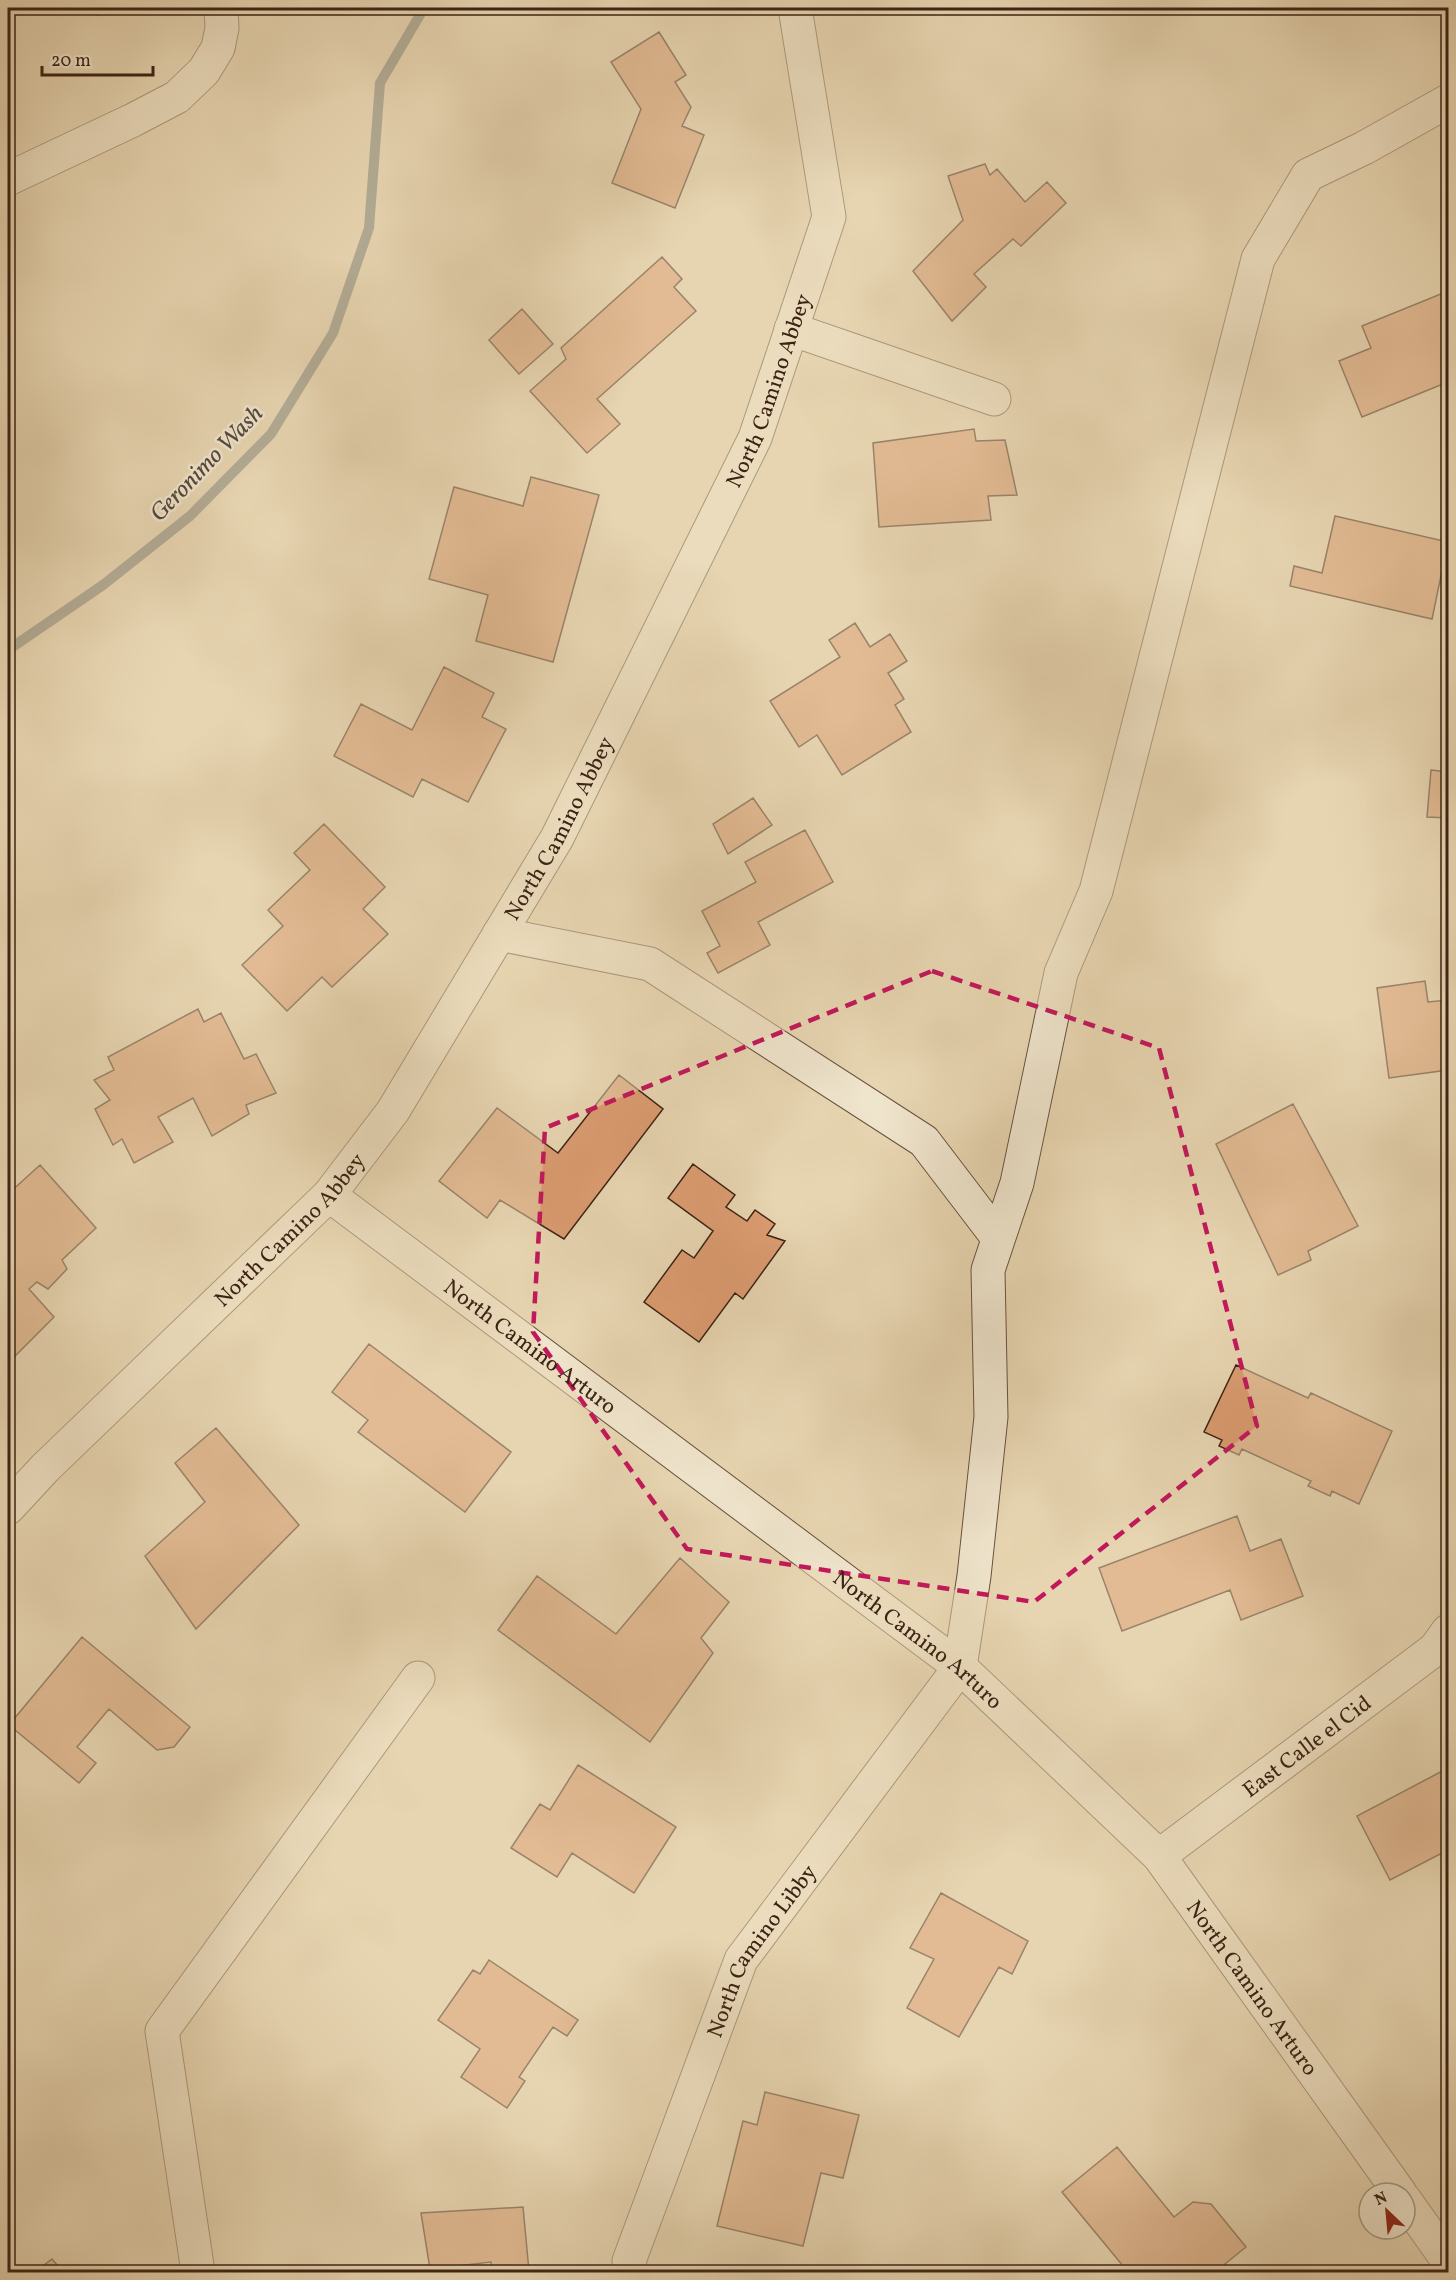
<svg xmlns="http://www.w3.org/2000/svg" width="1456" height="2280" font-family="Vollkorn,serif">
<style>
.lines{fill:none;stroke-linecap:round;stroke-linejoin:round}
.stream{stroke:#747b76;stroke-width:10}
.building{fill:#dc9c71;stroke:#3c2315;stroke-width:1.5}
.minor-casing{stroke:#67503c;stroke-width:35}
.minor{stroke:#efe4cc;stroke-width:33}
.marked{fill:none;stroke:#c2185b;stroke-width:4.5;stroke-dasharray:12 8;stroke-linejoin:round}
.labels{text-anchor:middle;stroke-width:5;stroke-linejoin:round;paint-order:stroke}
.street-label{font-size:22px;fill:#3c2315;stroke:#efe4cc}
.water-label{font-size:24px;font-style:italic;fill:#54483d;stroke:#efe4cc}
</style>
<rect width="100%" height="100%" fill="#e7d5b1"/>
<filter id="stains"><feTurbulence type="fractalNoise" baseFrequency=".00333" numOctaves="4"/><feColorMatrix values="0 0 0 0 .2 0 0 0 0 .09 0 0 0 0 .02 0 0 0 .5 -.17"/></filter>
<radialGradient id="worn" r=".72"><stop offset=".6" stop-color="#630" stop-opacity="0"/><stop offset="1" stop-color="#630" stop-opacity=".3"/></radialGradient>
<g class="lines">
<!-- stream -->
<path class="stream" d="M8,650L103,585L190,516L271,434L333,333L369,228L380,83L424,8"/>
</g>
<!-- building -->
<path class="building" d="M94,8H113L97,15Z
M659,32L686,75L675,82L691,107L682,126L704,135L675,208L612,183L641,109L611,62Z
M985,164L990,175L997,169L1025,202L1047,182L1066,203L1021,246L1013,239L974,274L986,287L952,321L913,271L963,220L948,176Z
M662,257L682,279L674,287L696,311L597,399L620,424L587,453L530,391L566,359L561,348Z
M1448,291V382L1362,417L1339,361L1371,348L1362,326Z
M522,309L553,344L519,374L489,340Z
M8,405L15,413L8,420Z
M974,429L976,441L1005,440L1017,495L988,496L991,520L879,527L873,443Z
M531,477L599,495L553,662L476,641L488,595L429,579L454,487L523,506Z
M1335,516L1448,542L1432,619L1290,586L1294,566L1322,573Z
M855,623L870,647L890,634L907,661L888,673L904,699L895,705L911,732L842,775L817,735L799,747L770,701L840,657L829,640Z
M444,667L494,693L482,717L506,729L468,802L422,779L413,797L334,756L361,704L412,730Z
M1431,770L1448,772V818L1427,817Z
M753,798L772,825L728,854L713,824Z
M324,824L385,887L363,909L388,934L332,987L322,977L287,1011L242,965L283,926L268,910L310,870L294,853Z
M805,830L833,882L758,922L770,945L718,973L707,953L720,946L702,911L756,882L745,862Z
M1425,981L1428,1002L1448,1000V1070L1389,1078L1377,988Z
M198,1009L204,1022L221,1013L244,1059L256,1054L276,1093L246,1105L249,1114L212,1136L193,1098L158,1117L173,1142L134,1163L122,1139L113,1145L95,1109L110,1100L94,1080L114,1070L108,1057Z
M619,1075L663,1109L564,1239L500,1200L487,1218L439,1181L497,1108L558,1153Z
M1293,1104L1358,1226L1308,1251L1311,1260L1278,1275L1216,1144Z
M693,1164L735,1195L726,1207L747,1221L755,1210L775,1224L767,1235L785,1241L743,1299L735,1293L699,1342L644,1302L682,1250L694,1258L713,1231L668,1198Z
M40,1165L96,1228L62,1260L67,1269L48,1289L37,1282L29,1289L54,1317L15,1356L8,1347V1194Z
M369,1344L511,1452L465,1512L358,1432L368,1420L332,1392Z
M1236,1365L1308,1398L1311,1393L1392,1431L1359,1504L1332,1491L1330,1496L1308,1486L1311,1481L1242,1449L1239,1455L1219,1446L1222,1440L1204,1432Z
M216,1428L299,1525L196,1629L145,1556L205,1502L175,1463Z
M1237,1516L1250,1551L1281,1539L1303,1596L1241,1620L1230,1590L1122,1631L1099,1568Z
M680,1558L729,1602L701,1638L713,1653L650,1742L498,1630L537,1576L616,1634Z
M82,1637L190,1727L174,1747L157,1750L109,1709L77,1747L96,1763L79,1783L9,1725Z
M578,1765L676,1827L634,1893L572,1853L557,1877L511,1848L540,1804L550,1810Z
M1448,1768V1850L1390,1880L1357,1816Z
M941,1893L1028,1941L1012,1974L999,1967L959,2037L907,2008L934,1959L910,1948Z
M489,1960L578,2020L567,2036L553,2027L519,2077L525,2081L507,2108L461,2077L480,2049L438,2020L473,1970L480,1974Z
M765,2092L859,2115L843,2178L821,2173L803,2246L717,2226L743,2121L757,2125Z
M1117,2147L1174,2217L1193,2202L1211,2204L1246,2247L1215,2272L1210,2267L1203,2272H1128L1062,2192Z
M523,2207L529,2271L491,2272V2262L430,2269L421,2213Z
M52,2259L63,2272H35Z"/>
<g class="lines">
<!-- minor casing -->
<g class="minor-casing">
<g id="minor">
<path d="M8,179L133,120L177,97L204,71L218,48L222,28L221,8"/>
<path d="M791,329L994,399"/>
<path d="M499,934L650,964L924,1141L998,1238"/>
<path id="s1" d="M329,1195L960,1667L1159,1856L1400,2193"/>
<path id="s2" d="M8,1508L45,1468L329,1195L393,1111L557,838L755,438L829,217L795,8"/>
<path id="s3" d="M1159,1856L1435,1649L1448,1631"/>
<path d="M1405,2200L1448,2261"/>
<path d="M198,2272L162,2031L418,1678"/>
<path id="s4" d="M631,2272L629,2261L741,1960L960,1667L974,1576L991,1417L988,1270L1017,1183L1061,973L1096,891L1258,259L1308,175L1364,148L1448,101"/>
</g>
</g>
<!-- minor -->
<use href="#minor" class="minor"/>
</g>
<!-- marked area -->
<path d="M0 0H1456V2280H0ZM932,971L1159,1048L1257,1426L1034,1602L687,1549L533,1332L545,1128Z" fill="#e7d5b1" fill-opacity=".55" fill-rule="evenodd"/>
<path class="marked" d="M932,971L1159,1048L1257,1426L1034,1602L687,1549L533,1332L545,1128Z"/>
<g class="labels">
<!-- street labels -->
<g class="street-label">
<text dy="8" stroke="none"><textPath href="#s2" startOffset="1368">North Camino Abbey</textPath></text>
<text dy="8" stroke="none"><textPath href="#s2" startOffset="882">North Camino Abbey</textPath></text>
<text dy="8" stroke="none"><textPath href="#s2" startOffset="396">North Camino Abbey</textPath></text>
<text dy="8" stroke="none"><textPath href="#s1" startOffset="252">North Camino Arturo</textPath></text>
<text dy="8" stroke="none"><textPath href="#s1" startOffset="738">North Camino Arturo</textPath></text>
<text dy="8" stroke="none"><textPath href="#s3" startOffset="184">East Calle el Cid</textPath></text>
<text dy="8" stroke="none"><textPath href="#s4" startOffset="350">North Camino Libby</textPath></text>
<text dy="8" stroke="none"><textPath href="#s1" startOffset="1224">North Camino Arturo</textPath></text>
</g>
<!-- water labels -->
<g class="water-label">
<text transform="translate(206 463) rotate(-46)" y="8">Geronimo Wash</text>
</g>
</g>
<!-- margin -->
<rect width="1456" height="2280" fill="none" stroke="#e7d5b1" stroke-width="30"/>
<rect x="9" y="9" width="1438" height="2262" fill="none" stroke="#3c2315" stroke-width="3"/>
<rect x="15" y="15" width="1426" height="2250" fill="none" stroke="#3c2315" stroke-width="1.5"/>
<!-- north arrow -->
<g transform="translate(1387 2211) rotate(334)"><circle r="28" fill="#efe4cc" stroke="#a79783" stroke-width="1.5"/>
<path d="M0-4.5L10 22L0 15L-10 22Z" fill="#8f2418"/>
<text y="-9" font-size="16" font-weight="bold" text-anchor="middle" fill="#3c2315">N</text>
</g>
<!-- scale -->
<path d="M42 66v9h111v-9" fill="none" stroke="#3c2315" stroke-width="3"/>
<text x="51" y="66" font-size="18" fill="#3c2315" stroke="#efe4cc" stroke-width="4.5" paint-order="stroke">20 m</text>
<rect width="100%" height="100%" filter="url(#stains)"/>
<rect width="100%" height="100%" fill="url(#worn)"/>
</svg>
